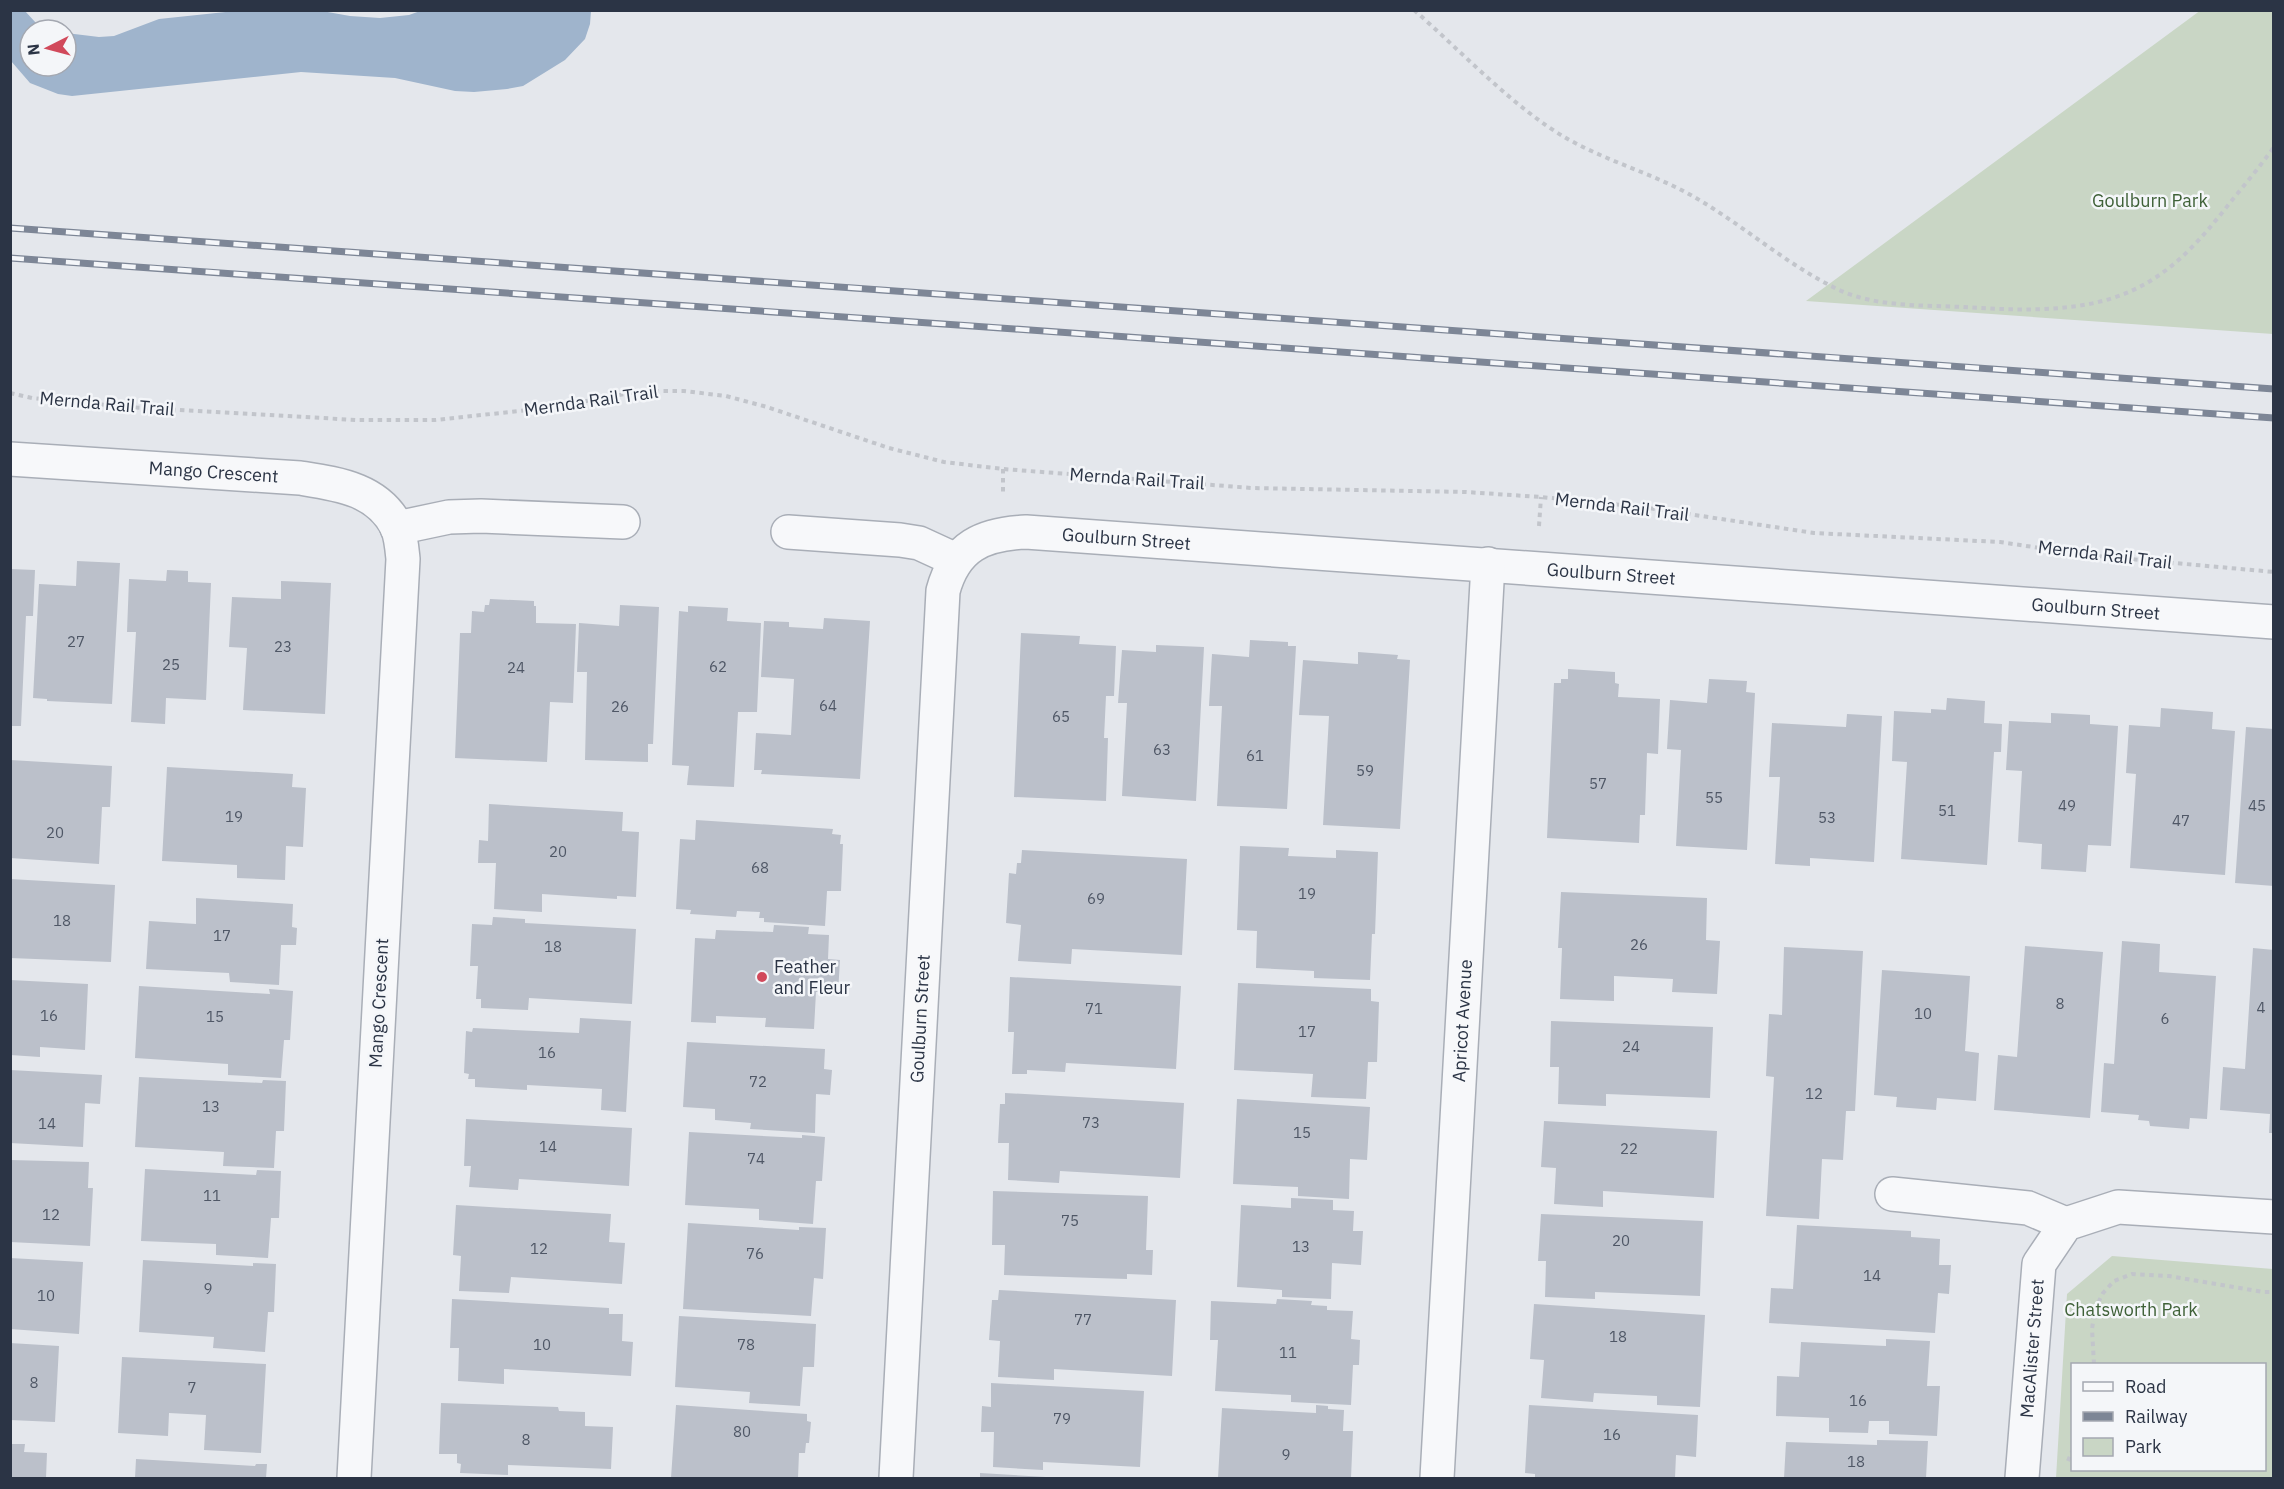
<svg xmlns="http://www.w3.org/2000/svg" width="2284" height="1489" font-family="'IBM Plex Sans',sans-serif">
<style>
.green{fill:#c9d6c5;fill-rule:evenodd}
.water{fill:#9fb4cc}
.building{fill:#bbc0ca}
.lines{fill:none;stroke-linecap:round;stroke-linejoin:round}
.minor-casing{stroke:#a9aeb7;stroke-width:36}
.path{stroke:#c2c5cb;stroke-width:4;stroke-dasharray:4.5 4.5;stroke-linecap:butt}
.minor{stroke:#f7f8fa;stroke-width:33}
.rail-casing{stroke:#7d8696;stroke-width:7}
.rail{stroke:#f4f6f9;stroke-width:4.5;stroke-dasharray:14;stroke-linecap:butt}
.poi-dot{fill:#d1495b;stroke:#f4f6f9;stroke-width:2}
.labels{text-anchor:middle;stroke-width:5;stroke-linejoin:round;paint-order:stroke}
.number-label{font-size:15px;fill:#4f5766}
.park-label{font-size:18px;fill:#3f6138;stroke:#f4f6f9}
.street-label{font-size:18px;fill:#2b3445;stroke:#f4f6f9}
.poi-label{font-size:18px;fill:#2b3445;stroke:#f4f6f9;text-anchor:start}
</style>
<rect width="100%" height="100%" fill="#e4e7ec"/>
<!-- green -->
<path class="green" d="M2201,10L2273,11V334L1806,301Z
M2112,1256L2273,1269V1478H2056L2067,1294ZM2072,1364H2264V1470H2072Z"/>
<!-- water -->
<path class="water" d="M423,10L591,11L590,24L585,39L565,60L523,86L507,89L474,92L455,91L395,78L301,72L72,96L58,94L30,83L11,61V11H25L36,23L51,30H30V66H66V33L99,37L114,36L159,19L235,11H322L350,16L380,18L409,15Z"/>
<!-- building -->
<path class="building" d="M77,561L120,563L112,704L47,701V699L33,698L39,584L76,586Z
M10,569L35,570L33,616H26L21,726H10Z
M167,570L188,571V582L211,583L206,700L166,698L165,724L131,722L136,632H127L129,579L166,581Z
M281,581L331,583L325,714L243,710L247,648L229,647L232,597L281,599Z
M490,599L534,601V606H536V623L576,624L573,703L550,702L547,762L455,758L460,633H471L472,611L484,612L485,605H489Z
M620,605L659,607L653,744H648V762L585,760L587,672H577L579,623L619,626Z
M688,606L728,608L727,621L761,623L757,712H738L734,787L687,785L689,766L672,765L679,611L688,612Z
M824,618L870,621L860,779L761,774L762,770H754L756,733L791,735L794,679L761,677L764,621L789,622V627L823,629Z
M1021,633L1080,636L1079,644L1116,646L1114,696H1106L1104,738H1108L1106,801L1014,797Z
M1250,640L1288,642V646H1296L1287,809L1217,806L1222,706H1209L1212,654L1249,657Z
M1156,645L1204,647L1196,801L1122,796L1127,703H1118L1122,650L1156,652Z
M1358,652L1398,655L1397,659L1410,660L1400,829L1323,825L1329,716L1299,715L1303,660L1358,664Z
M1568,669L1615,672V683L1619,684L1618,697L1660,699L1658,754L1647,753L1645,815H1640L1639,843L1547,838L1554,683H1561V679H1568Z
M1709,679L1747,681L1746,692L1755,693L1747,850L1676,846L1681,750L1667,749L1670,700L1707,703Z
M1947,698L1985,701L1984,723L2002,724L2001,752H1994L1987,865L1901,859L1907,762L1892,761L1894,711L1931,713V709L1946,710Z
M2161,708L2213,712L2212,729L2235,731L2225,875L2130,868L2136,774L2126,773L2129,725L2160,727Z
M2051,713L2090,715V724L2118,726L2111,846L2088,845L2086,872L2041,869L2042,844L2018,842L2022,771L2006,770L2009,721L2051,723Z
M1847,714L1882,716L1874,862L1810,858V866L1775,864L1780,777H1769L1772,723L1846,727Z
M2246,727L2274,729V886L2235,883Z
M10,760L112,766L110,807H102L99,864L10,858Z
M167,767L293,774L292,787L306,788L303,847L286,846L285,880L237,878V865L162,861Z
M489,804L623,812L622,831L639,832L636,897L617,896V899L542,894V912L494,909L496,863H478L479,840L488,841Z
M696,820L833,829L832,834L841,835L840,844H843L841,891H827L825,926L764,922V918H759L760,912L737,911L736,917L690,914L691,910L676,909L680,839L695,840Z
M1240,846L1289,848L1288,856L1336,858V850L1378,852L1375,934H1372L1370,980L1314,978V971L1256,968L1257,931L1237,930Z
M1022,850L1187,859L1182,955L1072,949L1071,964L1018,961L1021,925L1006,923L1009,873L1016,874L1017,863H1021Z
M10,879L115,885L111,962L10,958Z
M1561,892L1707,898L1706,940L1720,941L1717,994L1672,992L1673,979L1614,976V1001L1560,999L1562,948H1558Z
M196,898L293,904L292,927L297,928L296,945H281L279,985L230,982L229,973L146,969L149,921L196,924Z
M493,917L525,919V923L636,929L632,1004L529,998L528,1010L481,1008V999H476L478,966H470L472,924L492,925Z
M774,925L809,927L808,934L829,935L828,959L840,960L838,993L816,992L814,1029L765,1027L766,1018L716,1016V1023L691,1022L695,938L715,939L716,930L773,932Z
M2122,941L2160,944L2159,972L2216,976L2207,1119L2190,1118L2189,1129L2150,1126L2149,1121L2138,1120L2139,1115L2101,1112L2104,1063L2114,1064Z
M2025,946L2103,952L2090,1118L1994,1110L1998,1055L2017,1057Z
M1784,947L1863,951L1855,1111H1846L1843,1160L1822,1159L1819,1219L1766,1216L1774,1077L1766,1076L1769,1014L1782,1015Z
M2253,948L2274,950V1133H2269L2270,1114L2220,1110L2223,1067L2245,1069Z
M1882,970L1970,976L1965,1051L1979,1053L1976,1101L1937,1098L1936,1110L1896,1107L1897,1097L1874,1095Z
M1010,977L1181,986L1176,1069L1066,1063L1065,1072L1027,1070V1074H1012L1014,1032H1008Z
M10,980L88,984L85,1050L40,1047V1057L10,1055Z
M1238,983L1371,989V1001L1379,1002L1377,1062H1368L1366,1099L1311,1097L1313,1074L1234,1070Z
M139,986L270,994L269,989L293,991L290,1040H284L281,1078L228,1075V1064L135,1058Z
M580,1018L631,1021L626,1112L601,1110L602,1089L527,1085V1090L475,1087V1079H468L469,1074L464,1073L466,1031L472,1032L473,1028L579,1033Z
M1551,1021L1713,1027L1710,1098L1606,1094V1106L1558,1104L1559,1067H1550Z
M687,1042L825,1049L824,1069L832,1070L830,1095L816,1094L815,1133L750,1129L751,1123L715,1120V1109L683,1107Z
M10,1070L102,1075L100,1104L85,1103L83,1147L10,1143Z
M139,1077L262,1083L263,1080L286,1081L284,1131H276L274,1168L223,1166L224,1152L135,1147Z
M1005,1093L1184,1103L1180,1178L1060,1171L1059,1183L1008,1180L1009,1143H998L1000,1104H1005Z
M1237,1099L1370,1107L1367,1160L1350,1159L1349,1199L1298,1196V1187L1233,1184Z
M466,1119L632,1128L629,1186L519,1179L518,1190L469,1187L471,1166H464Z
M1544,1121L1717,1131L1714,1198L1603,1191V1207L1554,1204L1556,1168L1541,1167Z
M689,1132L802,1138V1135L825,1137L822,1181H816L813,1224L759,1220V1209L685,1205Z
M10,1160L89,1162L88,1188H93L90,1246L10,1242Z
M145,1169L256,1175L257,1170L281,1171L279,1218H271L268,1258L216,1255V1244L141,1241Z
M993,1191L1148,1196L1146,1250H1153L1152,1275L1127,1274V1279L1004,1275L1005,1245H992Z
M1291,1198L1333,1200V1210L1354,1211L1353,1231H1363L1361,1265L1332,1263L1331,1299L1282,1297V1290L1237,1287L1241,1205L1291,1208Z
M456,1205L611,1214L609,1242L625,1243L622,1284L511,1277L509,1293L459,1291L461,1256L453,1255Z
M1541,1214L1703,1221L1700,1296L1595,1292V1299L1545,1297L1546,1261H1538Z
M688,1223L799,1230V1227L826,1228L823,1279L814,1278L811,1316L683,1309Z
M1797,1225L1911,1231V1237L1940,1239L1939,1265H1951L1949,1294L1938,1293L1935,1333L1769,1323L1771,1288L1793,1289Z
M10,1258L83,1262L79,1334L10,1329Z
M143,1260L253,1266V1263L276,1264L274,1312H268L265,1352L213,1348L214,1337L139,1332Z
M999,1290L1176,1300L1172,1376L1054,1369V1380L998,1377L1000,1341L989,1340L992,1300H998Z
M452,1299L609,1308V1314H623L622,1341L633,1342L631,1376L504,1369V1384L458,1381L459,1348H450Z
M1277,1299L1312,1301L1311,1305L1327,1306V1310L1353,1311L1351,1339L1360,1340L1359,1365H1353L1351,1405L1291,1402V1395L1215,1391L1218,1340H1210L1211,1301L1276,1304Z
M1534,1304L1705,1315L1700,1407L1657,1405V1396L1594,1393L1593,1402L1541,1398L1544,1360L1530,1359Z
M679,1316L816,1324L814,1367H803L800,1406L749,1403L750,1392L675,1387Z
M1886,1339L1930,1341L1927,1386H1940L1937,1436L1889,1434V1421H1869L1868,1433L1829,1432V1418L1776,1416L1777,1376L1799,1377L1801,1342L1886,1346Z
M10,1343L59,1346L55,1422L10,1420Z
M122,1357L266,1364L261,1453L204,1450L206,1415L169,1413L168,1436L118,1433Z
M991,1383L1144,1391L1140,1467L1043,1462V1470L993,1467L994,1432H981L982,1406L991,1407Z
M441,1403L558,1407L559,1411L585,1412V1426L613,1427L611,1469L508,1465V1475L460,1473L461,1464L457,1463V1454H439Z
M676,1405L807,1414V1421L811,1422L809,1443H806L805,1453H799L798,1478H671Z
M1316,1405L1328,1406V1409L1344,1410L1343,1431H1353L1351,1478H1218L1222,1408L1316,1413Z
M1529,1405L1698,1415L1696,1457L1676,1455L1675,1478H1535V1474L1525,1473Z
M1877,1440L1928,1441L1926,1478H1784L1786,1442L1877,1445Z
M10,1444H25L24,1452L47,1453L46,1478H10Z
M136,1459L255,1466L256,1464H267L266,1478H135Z
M980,1473L1046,1477V1478H980Z"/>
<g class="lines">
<!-- minor casing -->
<g class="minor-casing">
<g id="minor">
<path id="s1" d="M10,459L300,478C338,484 378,489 397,527C401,536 402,549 403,559L354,1478"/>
<path d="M397,528L449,517L481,516L623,522"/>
<path d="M788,532L900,540L919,543L956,560"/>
<path d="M1892,1194L2028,1208L2066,1224"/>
<path id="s2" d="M896,1478L943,591C955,546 983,534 1026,532L2274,622"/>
<path id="s3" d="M1437,1478L1488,564"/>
<path id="s4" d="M2022,1478L2039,1264L2066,1224L2118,1207L2274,1217"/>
</g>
</g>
<!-- path -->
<path class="path" d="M1414,10C1461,51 1514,108 1566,138C1608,162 1655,174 1696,198C1744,226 1786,264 1837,289C1875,307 1920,305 1962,307C2012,310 2065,313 2113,298C2168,280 2199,242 2233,199C2247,182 2261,165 2274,147
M10,393L32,398L127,407L357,420H435L547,408L642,391H684L726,396L767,407L889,448L944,462L1003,469L1252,488L1466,492L1541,497L1642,507L1814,533L2000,542L2086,555L2274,572
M1003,469V492
M1539,526L1541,497
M2094,1364L2092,1329L2095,1309L2103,1293L2114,1281L2132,1274L2169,1276L2263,1292H2274
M2068,1461L2072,1451"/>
<!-- minor -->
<use href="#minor" class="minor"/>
<!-- rail casing -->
<g class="rail-casing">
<path id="rail" d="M10,228L2274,389
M10,258L2274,418"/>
</g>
<!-- rail -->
<use href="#rail" class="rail"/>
</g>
<!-- markers -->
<circle class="poi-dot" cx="762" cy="977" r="6"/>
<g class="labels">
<!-- number labels -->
<g class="number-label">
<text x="76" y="647">27</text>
<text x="283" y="652">23</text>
<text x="171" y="670">25</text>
<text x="718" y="672">62</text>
<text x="516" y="673">24</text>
<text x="828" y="711">64</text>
<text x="620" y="712">26</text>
<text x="1061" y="722">65</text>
<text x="1162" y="755">63</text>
<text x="1255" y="761">61</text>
<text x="1365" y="776">59</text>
<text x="1598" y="789">57</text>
<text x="1714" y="803">55</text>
<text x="2067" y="811">49</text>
<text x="2257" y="811">45</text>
<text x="1947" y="816">51</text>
<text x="234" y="822">19</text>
<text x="1827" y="823">53</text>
<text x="2181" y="826">47</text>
<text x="55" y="838">20</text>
<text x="558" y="857">20</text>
<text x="760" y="873">68</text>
<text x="1307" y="899">19</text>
<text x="1096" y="904">69</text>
<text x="62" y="926">18</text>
<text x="222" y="941">17</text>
<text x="1639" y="950">26</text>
<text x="553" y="952">18</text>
<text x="2060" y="1009">8</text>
<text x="2261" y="1013">4</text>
<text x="1094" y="1014">71</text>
<text x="1923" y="1019">10</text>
<text x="49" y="1021">16</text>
<text x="215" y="1022">15</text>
<text x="2165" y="1024">6</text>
<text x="1307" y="1037">17</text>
<text x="1631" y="1052">24</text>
<text x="547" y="1058">16</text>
<text x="758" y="1087">72</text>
<text x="1814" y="1099">12</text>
<text x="211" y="1112">13</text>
<text x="1091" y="1128">73</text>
<text x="47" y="1129">14</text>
<text x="1302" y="1138">15</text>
<text x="548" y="1152">14</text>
<text x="1629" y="1154">22</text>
<text x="756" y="1164">74</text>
<text x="212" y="1201">11</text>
<text x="51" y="1220">12</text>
<text x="1070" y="1226">75</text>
<text x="1621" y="1246">20</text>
<text x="1301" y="1252">13</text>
<text x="539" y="1254">12</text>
<text x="755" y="1259">76</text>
<text x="1872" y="1281">14</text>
<text x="208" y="1294">9</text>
<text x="46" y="1301">10</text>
<text x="1083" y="1325">77</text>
<text x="1618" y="1342">18</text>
<text x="542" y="1350">10</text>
<text x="746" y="1350">78</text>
<text x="1288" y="1358">11</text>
<text x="34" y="1388">8</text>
<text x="192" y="1393">7</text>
<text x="1858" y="1406">16</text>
<text x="1062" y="1424">79</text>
<text x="742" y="1437">80</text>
<text x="1612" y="1440">16</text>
<text x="526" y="1445">8</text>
<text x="1286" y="1460">9</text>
<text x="1856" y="1467">18</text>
</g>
<!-- park labels -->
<g class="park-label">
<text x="2150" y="207">Goulburn Park</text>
<text x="2131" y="1316">Chatsworth Park</text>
</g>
<!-- street labels -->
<g class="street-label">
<text transform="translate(591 401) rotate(-8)" y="6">Mernda Rail Trail</text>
<text transform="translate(107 404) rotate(5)" y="6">Mernda Rail Trail</text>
<text dy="6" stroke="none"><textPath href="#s1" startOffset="204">Mango Crescent</textPath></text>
<text transform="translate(1137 479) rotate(4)" y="6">Mernda Rail Trail</text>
<text transform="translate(1622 507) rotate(7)" y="6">Mernda Rail Trail</text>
<text dy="6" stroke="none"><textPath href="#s2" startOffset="1100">Goulburn Street</textPath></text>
<text transform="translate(2105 555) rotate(7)" y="6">Mernda Rail Trail</text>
<text dy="6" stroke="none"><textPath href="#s2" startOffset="1586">Goulburn Street</textPath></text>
<text dy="6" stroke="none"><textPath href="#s2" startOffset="2072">Goulburn Street</textPath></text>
<text transform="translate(379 1003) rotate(-87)" y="6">Mango Crescent</text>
<text dy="6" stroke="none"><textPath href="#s2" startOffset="460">Goulburn Street</textPath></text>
<text dy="6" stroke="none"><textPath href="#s3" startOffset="458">Apricot Avenue</textPath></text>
<text dy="6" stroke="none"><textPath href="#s4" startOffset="130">MacAlister Street</textPath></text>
</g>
<!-- poi labels -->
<g class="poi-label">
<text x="774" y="973">Feather<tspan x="774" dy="21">and Fleur</tspan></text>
</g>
</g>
<!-- border -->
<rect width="2284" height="1489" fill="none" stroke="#2b3445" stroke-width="24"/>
<!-- legend -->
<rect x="2071" y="1363" width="195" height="108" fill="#f4f6f9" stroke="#a4a8b1" stroke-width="1.5"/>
<rect x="2083" y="1382" width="30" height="9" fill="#f7f8fa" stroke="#a4a8b1" stroke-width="1.5"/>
<text x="2125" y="1393" font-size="18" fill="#2b3445">Road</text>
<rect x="2083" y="1412" width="30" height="9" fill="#7d8696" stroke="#a4a8b1" stroke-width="1.5"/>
<text x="2125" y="1423" font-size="18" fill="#2b3445">Railway</text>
<rect x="2083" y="1438" width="30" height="18" fill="#c9d6c5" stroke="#a4a8b1" stroke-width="1.5"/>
<text x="2125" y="1453" font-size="18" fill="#2b3445">Park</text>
<!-- north arrow -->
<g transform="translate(48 48) rotate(264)"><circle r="28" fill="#f4f6f9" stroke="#a4a8b1" stroke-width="1.5"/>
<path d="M0-4.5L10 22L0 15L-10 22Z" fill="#d1495b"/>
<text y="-9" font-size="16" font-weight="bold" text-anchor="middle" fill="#2b3445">N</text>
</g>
</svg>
